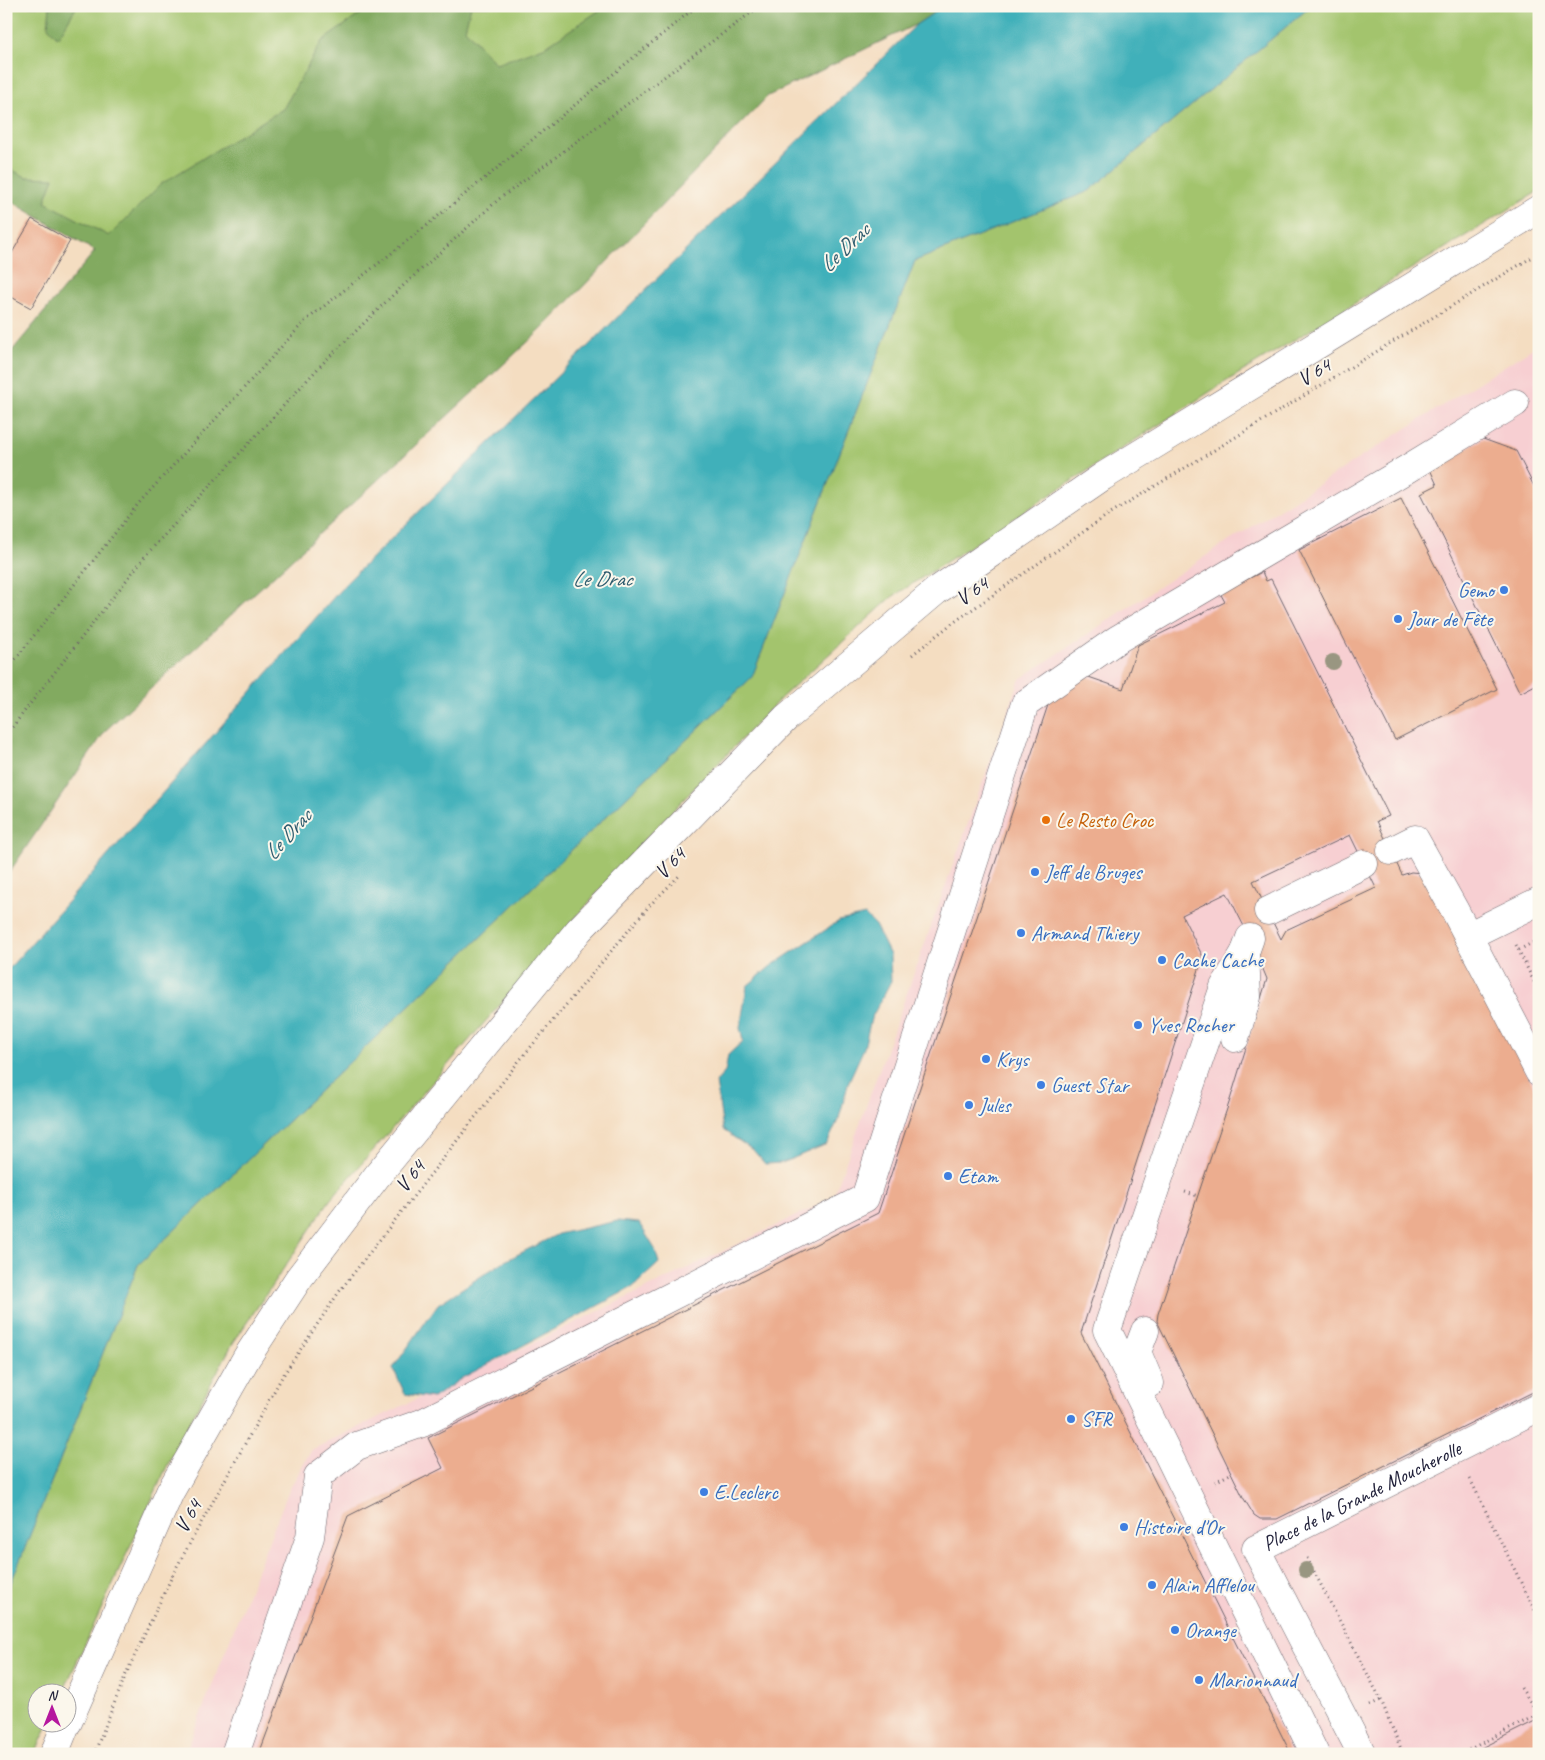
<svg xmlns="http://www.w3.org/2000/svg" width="1545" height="1760" font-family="Caveat,sans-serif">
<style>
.built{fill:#f7cfd2}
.green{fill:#a3c46d;stroke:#627354}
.forest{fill:#82aa60;stroke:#52664e}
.water{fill:#40b0ba;stroke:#31697a}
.building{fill:#ecad8f;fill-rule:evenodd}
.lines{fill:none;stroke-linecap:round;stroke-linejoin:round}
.minor-casing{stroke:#6c636a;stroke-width:29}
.path{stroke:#6c636a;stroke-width:3;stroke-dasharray:1 4;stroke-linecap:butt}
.minor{stroke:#fff;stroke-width:28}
.tree{fill:#999681}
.shop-dot{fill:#3f7fe0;stroke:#fbf7ec;stroke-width:2}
.food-dot{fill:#e8710a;stroke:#fbf7ec;stroke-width:2}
.labels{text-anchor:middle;stroke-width:4;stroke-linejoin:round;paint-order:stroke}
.street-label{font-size:21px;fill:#22223b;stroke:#fbf7ec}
.shop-label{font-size:21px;fill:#366cbe;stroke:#fbf7ec;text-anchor:start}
.food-label{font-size:21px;fill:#c56008;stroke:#fbf7ec;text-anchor:start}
.water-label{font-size:22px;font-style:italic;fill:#2e5b6e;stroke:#fbf7ec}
</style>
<rect width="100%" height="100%" fill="#fbf7ec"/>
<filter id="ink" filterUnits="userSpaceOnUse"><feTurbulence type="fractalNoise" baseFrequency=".02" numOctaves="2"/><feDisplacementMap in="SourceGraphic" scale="10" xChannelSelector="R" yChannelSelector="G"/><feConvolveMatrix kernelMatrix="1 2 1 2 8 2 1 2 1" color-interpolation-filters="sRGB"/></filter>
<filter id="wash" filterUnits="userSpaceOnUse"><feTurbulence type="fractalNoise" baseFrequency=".0096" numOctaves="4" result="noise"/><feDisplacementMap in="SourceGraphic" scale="20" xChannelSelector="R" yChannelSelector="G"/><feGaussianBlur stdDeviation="1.12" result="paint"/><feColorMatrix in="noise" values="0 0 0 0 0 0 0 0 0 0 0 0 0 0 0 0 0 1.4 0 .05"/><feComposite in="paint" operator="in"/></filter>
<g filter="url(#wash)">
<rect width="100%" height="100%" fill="#f4ddc1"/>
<!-- built -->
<path class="built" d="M1539,344V1754H185L288,1492L311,1450L833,1198L1020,679L1201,559Z"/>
<!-- green -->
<path class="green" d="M6,6H647L95,251L6,198Z
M1311,6H1539V191L1222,384L892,597L782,697L633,852L330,1200L233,1343L175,1449L63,1692H38V1722L49,1723L35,1754H6V1595L138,1265L752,677L915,261L1089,191Z"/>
<!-- forest -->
<path class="forest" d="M50,6H77L58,38L48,27Z
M372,6H471L465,29L496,64L546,46L606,6H944L917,24L768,96L542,329L106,730L6,877V358L95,251L6,198V167L26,177L54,178L45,202L109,236L161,184L283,109L322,41Z"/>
<!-- water -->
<path class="water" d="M944,6H1311L1089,191L915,261L752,677L138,1265L6,1595V972L347,582L917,24Z
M865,915L875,925L890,955L891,981L871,1019L864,1048L849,1081L839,1118L827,1144L782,1163L765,1164L754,1151L723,1130L716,1082L725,1072L728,1055L743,1041L740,1028L747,986L771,966L839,921Z
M617,1221L639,1223L655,1249L659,1263L633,1287L462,1378L433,1398L405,1394L393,1368L438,1304L503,1262L558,1234Z"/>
<g id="blocks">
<!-- building -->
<path class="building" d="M32,219L70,241L31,308L6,294V263Z
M1483,439L1516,451L1539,496V683L1520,693L1421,493L1437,485L1429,467Z
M1401,498L1497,689L1395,740L1299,550Z
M1262,572L1266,581L1271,579L1389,816L1377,821L1402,875L1411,872L1422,873L1433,883L1539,1097V1389L1277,1519H1260L1254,1515L1244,1499L1157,1321L1158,1314L1230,1100L1267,979L1250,938L1227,893L1182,915L1203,957L1081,1333L1291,1754H259L348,1516L443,1468L428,1438L878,1213L1051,696L1080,674L1123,689L1138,645L1225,602L1220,593ZM1350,835L1376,888L1286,930L1281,939L1253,881Z
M1539,1719V1754H1469Z"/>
</g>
</g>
<g filter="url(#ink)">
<use href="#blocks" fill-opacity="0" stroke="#6c636a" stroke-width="1"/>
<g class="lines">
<!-- minor casing -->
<g class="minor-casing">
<g id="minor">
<path d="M1391,851L1415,839L1454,909L1539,1072"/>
<path d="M1268,911L1364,864"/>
<path d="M1468,936L1539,901"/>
<path d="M1250,938L1245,952L1224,987L1107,1330L1315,1754"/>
<path d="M1235,1038L1247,997L1245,952"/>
<path d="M1145,1331L1137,1352L1150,1383"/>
<path d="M68,1722L170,1492L247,1357L299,1278L377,1176L579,930L786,718L936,591L1102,477L1539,209"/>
<path d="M54,1754L67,1722"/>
<path d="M235,1754L310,1537L318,1476L357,1446L422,1423L865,1198L1025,704L1118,639L1407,469L1515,403"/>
<path id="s1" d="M1362,1754L1256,1549L1539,1407"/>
</g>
</g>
<!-- path -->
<path class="path" d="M912,655L950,625L1109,514L1539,253
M6,671L138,504L305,321L416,234L697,6
M6,735L146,555L323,363L394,294L499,199L760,6
M1516,945L1539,992
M1519,950L1539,939
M1185,1192L1198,1196
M1470,1479L1539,1619
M1215,1482L1232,1473
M1307,1558L1381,1700L1403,1754
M1521,1688L1539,1715
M1370,1705L1381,1700
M94,1754L126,1674L175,1570L282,1377L339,1292L519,1061L649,906L681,874
M1460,1754L1539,1714"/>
<!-- minor -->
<use href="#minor" class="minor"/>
</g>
<!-- trees -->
<g class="tree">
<circle cx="1333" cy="662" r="8"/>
<circle cx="1306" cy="1570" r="8"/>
</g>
</g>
<!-- markers -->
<g class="shop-dot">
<circle cx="1504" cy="590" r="5"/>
<circle cx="1398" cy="619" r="5"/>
<circle cx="1035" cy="872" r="5"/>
<circle cx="1021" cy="933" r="5"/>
<circle cx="1162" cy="960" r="5"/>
<circle cx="1138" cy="1025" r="5"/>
<circle cx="986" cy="1059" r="5"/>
<circle cx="1041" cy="1085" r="5"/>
<circle cx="969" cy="1105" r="5"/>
<circle cx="948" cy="1176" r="5"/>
<circle cx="1071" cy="1419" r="5"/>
<circle cx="704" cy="1492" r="5"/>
<circle cx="1124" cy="1527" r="5"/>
<circle cx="1152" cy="1585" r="5"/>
<circle cx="1175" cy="1630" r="5"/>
<circle cx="1199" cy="1680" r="5"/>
</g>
<circle class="food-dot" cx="1046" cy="820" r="5"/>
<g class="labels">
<!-- street labels -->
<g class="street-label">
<text transform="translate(1314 372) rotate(-31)" y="7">V 64</text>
<text transform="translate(972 591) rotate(-35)" y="7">V 64</text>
<text transform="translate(670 863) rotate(-46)" y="7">V 64</text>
<text transform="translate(410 1176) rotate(-52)" y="7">V 64</text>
<text dy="7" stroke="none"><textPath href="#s1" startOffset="349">Place de la Grande Moucherolle</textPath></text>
<text transform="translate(188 1516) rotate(-61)" y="7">V 64</text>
</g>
<!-- shop labels -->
<g class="shop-label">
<text x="1494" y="597" text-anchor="end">Gemo</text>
<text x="1408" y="626">Jour de Fête</text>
<text x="1045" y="879">Jeff de Bruges</text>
<text x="1031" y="940">Armand Thiery</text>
<text x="1172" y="967">Cache Cache</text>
<text x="1148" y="1032">Yves Rocher</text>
<text x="996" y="1066">Krys</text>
<text x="1051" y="1092">Guest Star</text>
<text x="979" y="1112">Jules</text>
<text x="958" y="1183">Etam</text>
<text x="1081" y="1426">SFR</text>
<text x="714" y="1499">E.Leclerc</text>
<text x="1134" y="1534">Histoire d'Or</text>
<text x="1162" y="1592">Alain Afflelou</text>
<text x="1185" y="1637">Orange</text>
<text x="1209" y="1687">Marionnaud</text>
</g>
<!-- food labels -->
<g class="food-label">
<text x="1056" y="827">Le Resto Croc</text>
</g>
<!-- water labels -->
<g class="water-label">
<text transform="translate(844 247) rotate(-44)" y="8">Le Drac</text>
<text x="602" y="586">Le Drac</text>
<text transform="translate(287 834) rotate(-48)" y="8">Le Drac</text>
</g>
</g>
<!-- margin -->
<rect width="1545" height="1760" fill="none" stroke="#fbf7ec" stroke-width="25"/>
<!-- north arrow -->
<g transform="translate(52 1708)"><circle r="24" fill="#fbf7ec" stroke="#a4a2a5"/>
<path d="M0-4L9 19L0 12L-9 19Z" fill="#b5179e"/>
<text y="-8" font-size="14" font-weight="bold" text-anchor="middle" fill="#22223b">N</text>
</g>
</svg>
